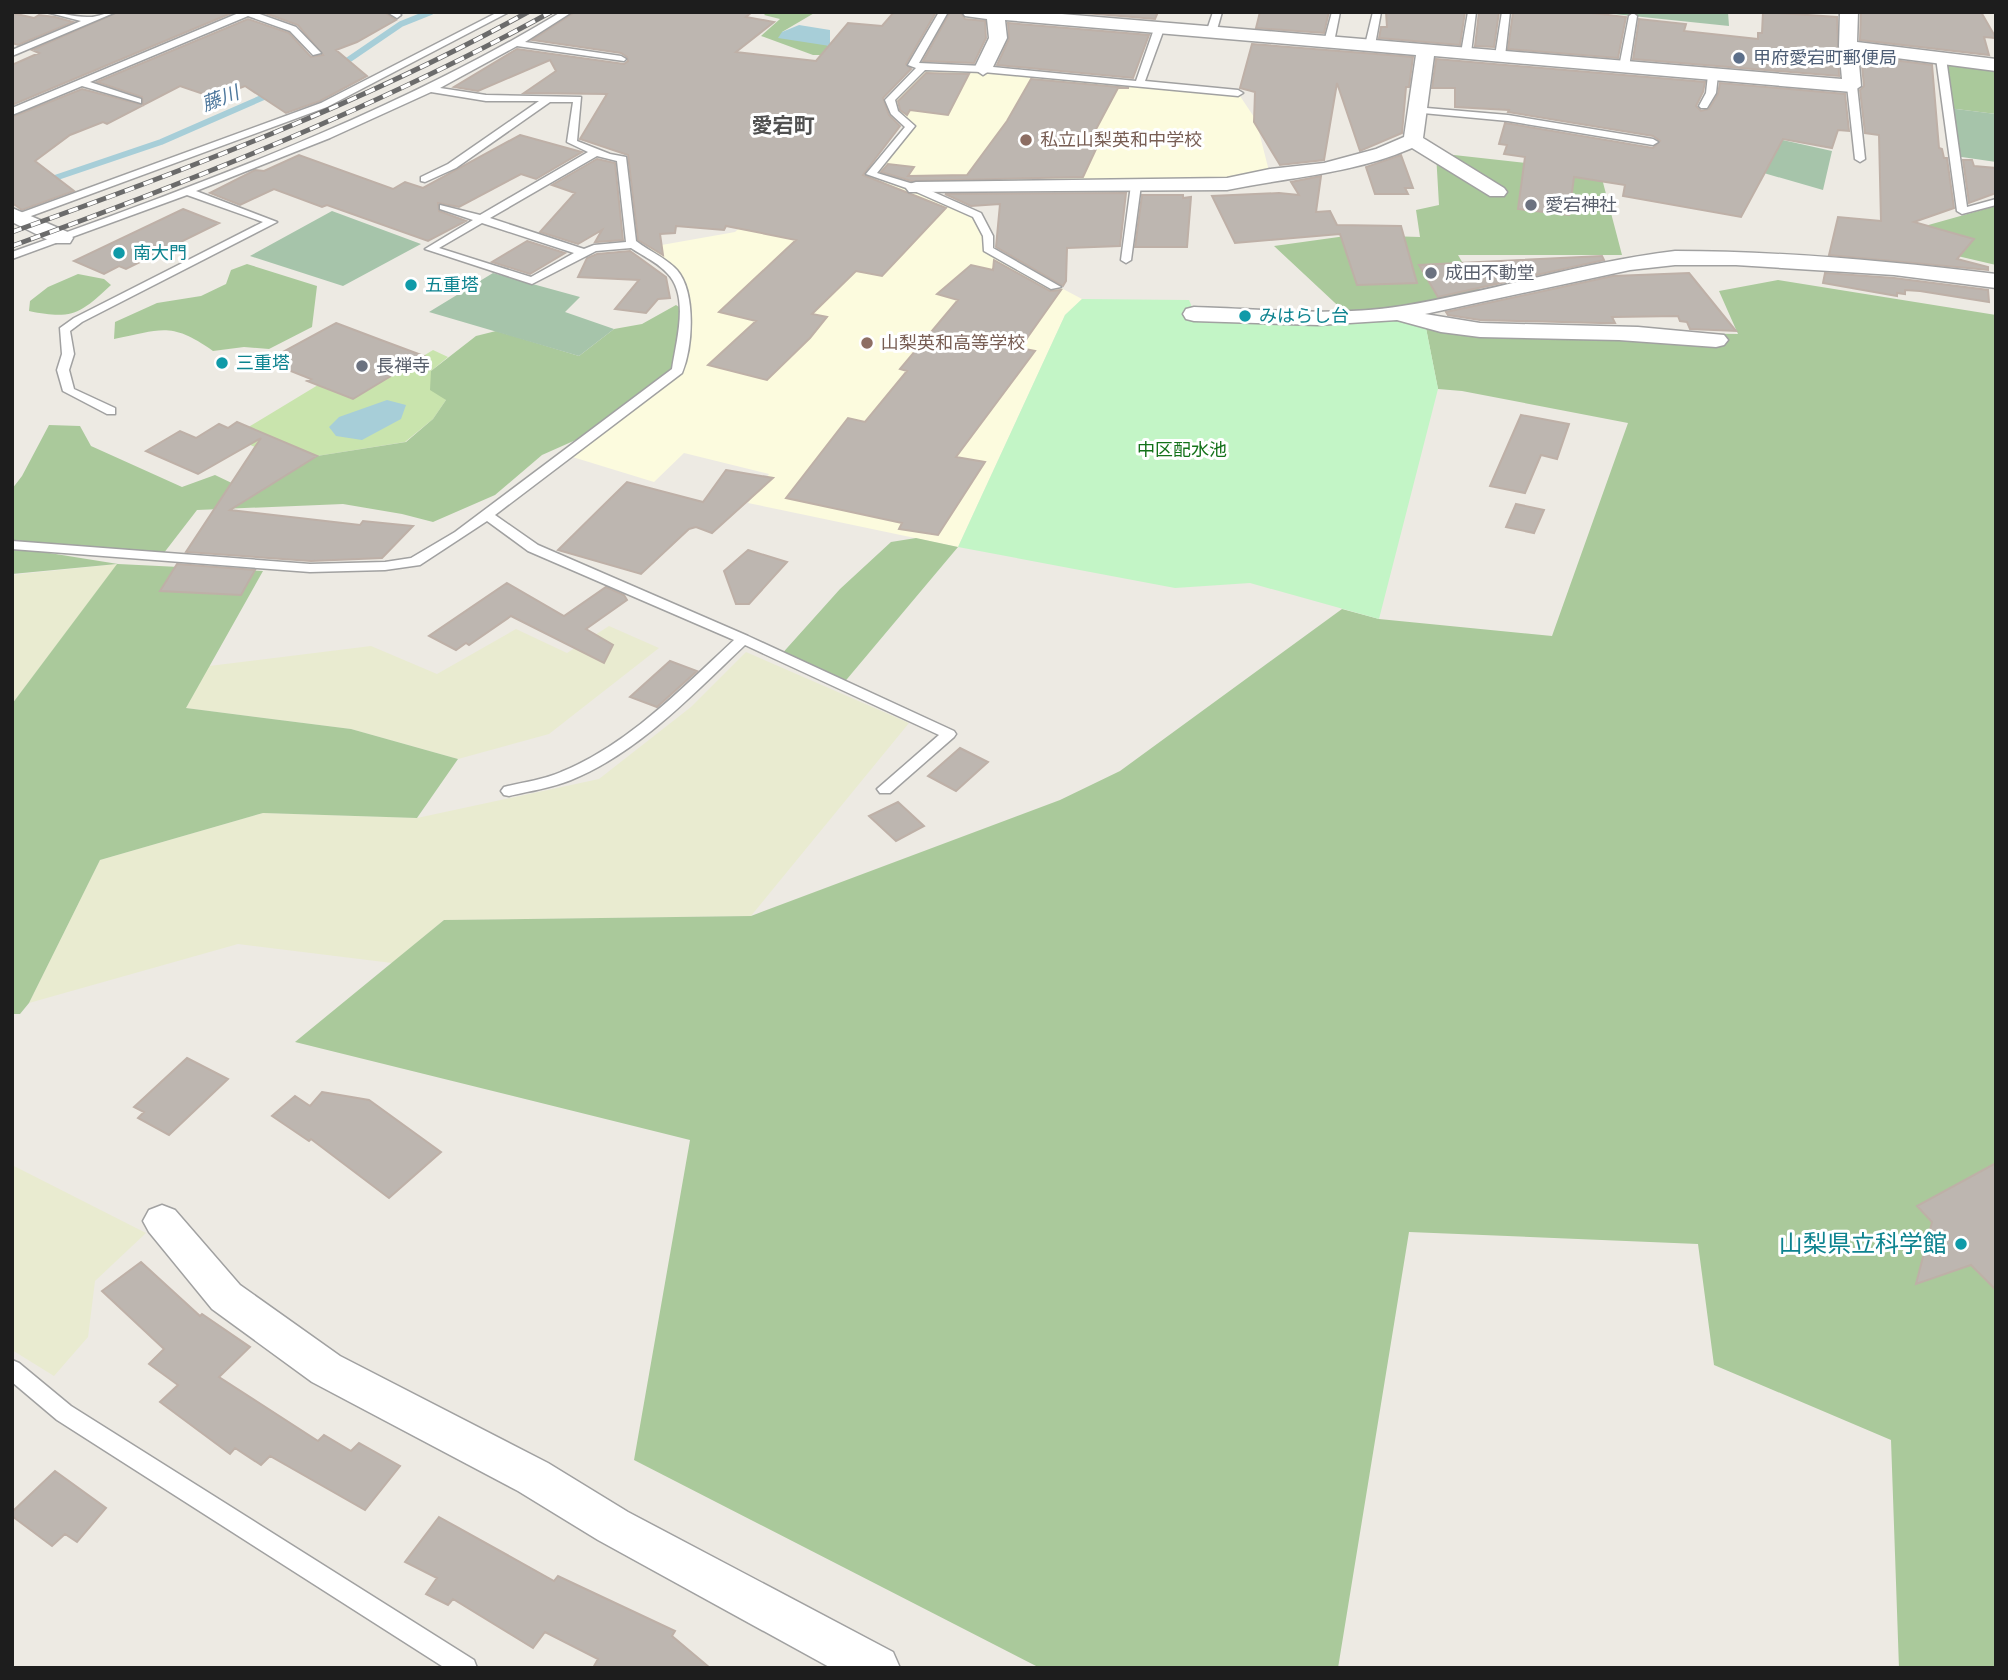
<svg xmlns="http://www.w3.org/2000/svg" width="2008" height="1680" font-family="'Nunito Sans','Noto Sans JP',sans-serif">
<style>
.education{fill:#fcfbde}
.farmland{fill:#e9ebd0}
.grass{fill:#c9e4ad}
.forest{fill:#aac99b}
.cemetery{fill:#a6c4aa}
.park{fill:#c3f5c6}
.water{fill:#a7ced8}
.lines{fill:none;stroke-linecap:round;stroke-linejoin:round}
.stream{stroke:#a7ced8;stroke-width:6}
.building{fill:#bdb6b0;stroke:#beb0a7;stroke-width:2}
.lane-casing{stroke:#a1a1a1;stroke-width:3}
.street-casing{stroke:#a1a1a1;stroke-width:3}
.lane{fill:#fff;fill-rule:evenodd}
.street{fill:#fff;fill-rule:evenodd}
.rail-casing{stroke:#6b6b6b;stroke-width:5}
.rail{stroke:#fff;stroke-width:3.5;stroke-dasharray:10;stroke-linecap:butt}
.service-dot{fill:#5c6f8a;stroke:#fff;stroke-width:2.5}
.education-dot{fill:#8d6e63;stroke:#fff;stroke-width:2.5}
.worship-dot{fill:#6b7280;stroke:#fff;stroke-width:2.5}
.culture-dot{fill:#0f9aa8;stroke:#fff;stroke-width:2.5}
.labels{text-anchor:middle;stroke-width:6;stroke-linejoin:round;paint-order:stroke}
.far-service-label{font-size:18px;fill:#4e5e75;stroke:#fff;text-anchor:start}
.far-education-label{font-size:18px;fill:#785e54;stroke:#fff;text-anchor:start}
.far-worship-label{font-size:18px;fill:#5b616d;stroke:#fff;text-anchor:start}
.far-culture-label{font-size:18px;fill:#0d838f;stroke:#fff;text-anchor:start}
.far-park-label{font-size:18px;fill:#14721a;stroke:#fff}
.far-water-label{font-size:19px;font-style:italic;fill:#4e789d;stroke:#fff}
.far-quarter-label{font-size:21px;font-weight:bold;fill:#505050;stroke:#fff}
.near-culture-label{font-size:24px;fill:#0d838f;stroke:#fff;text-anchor:end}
</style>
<rect width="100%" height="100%" fill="#edeae3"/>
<!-- education -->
<path class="education" d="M923,67L1238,93L1256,120L1270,175L1251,180L918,188L977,215L988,249L1082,299L1065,315L958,547L748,503L769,474L684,453L654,482L566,455L678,370L685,311L673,271L639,249L735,232L780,189L815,174H871L910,126L890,100Z"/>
<!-- farmland -->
<path class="farmland" d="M118,564L12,704V575Z
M609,626L659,648L549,734L458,759L351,729L186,708L209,666L371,646L437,674L516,629L567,653Z
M746,652L909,723L751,916L444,920L392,963L238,944L29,1003L100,860L263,813L417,818L599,779L691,707Z
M12,1165L146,1233L95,1281L88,1337L54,1376L12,1350Z"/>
<!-- grass -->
<path class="grass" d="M433,350L448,357L431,371L446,400L433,419L405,442L317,456L294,446L262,450L232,437L318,385L353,399Z"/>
<!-- forest -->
<path class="forest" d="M767,12H816L782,32L830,46L826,55H813L761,36L780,19L764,15Z
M1945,60L1996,67V114L1948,108Z
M1436,153L1600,171L1622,255H1458L1481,294L1349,316L1274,246L1353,235L1420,237L1416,210L1439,205Z
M1996,206V265L1906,244L1907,231Z
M247,264L317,286L312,327L269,349L244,347L213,351C170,321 162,330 114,339L115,322L157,303L201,296L226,284L231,270Z
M78,274L104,279L111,285C80,314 72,320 29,311L30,301L48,287Z
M1778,280L1996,315V1668H1899L1891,1440L1714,1365L1698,1244L1409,1232L1338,1668H1040L634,1460L690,1140L295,1042L444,920L751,916L1060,800L1120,771L1342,609L1379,619L1552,636L1628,423L1462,391L1438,389L1425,323L1459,330L1738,334L1719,291Z
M676,305L685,311L678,370L587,435L542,455L495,495L433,522L402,514L343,504L197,510L160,558L12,545V489L22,476L49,425L80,426L91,446L182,487L215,475L238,486L273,483L317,456L406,442L433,419L446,400L430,390L431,371L476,336L496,331L579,356L614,329L642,324Z
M916,538L958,547L842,685L779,657L840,589L891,542Z
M12,547L118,564L263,571L186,708L351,729L458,759L417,818L263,813L100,860L29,1003L20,1014H12V704L117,564L12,574Z"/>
<!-- cemetery -->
<path class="cemetery" d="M1728,12L1729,26L1604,13V12Z
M1948,108L1996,114V162L1955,156Z
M1769,137L1832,151L1823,190L1743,167Z
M332,211L421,244L343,286L250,256Z
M493,273L580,297L565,312L614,329L579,356L429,312Z"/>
<!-- park -->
<path class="park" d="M1082,299L1189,300L1195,314L1401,313L1425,323L1438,389L1379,619L1250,583L1175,588L958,547L1065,315Z"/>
<!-- water -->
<path class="water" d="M799,25L830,30V46L778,38L782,32Z
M387,400L406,405L401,419L362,440L336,436L329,427L339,417Z"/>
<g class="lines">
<!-- stream -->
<path class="stream" d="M338,67L401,24L431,12
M46,181L161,142L273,93"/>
</g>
<!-- building -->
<path class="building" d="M118,12H234L12,105V65L39,53L32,50Z
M262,12H384L396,20L357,42L336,50L367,76L320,101L286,113L245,86L215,98L180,86L107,124L103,122L70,135L35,161L74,191L22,210L12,203V117L82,89L143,105L142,97L97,82L248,19L289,33L311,57L323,55L298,25Z
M575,12H752L746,17L774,22L736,52L816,61L848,23L882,26L894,12H936L906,64L911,69L883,98L889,115L900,126L863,175L946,208L882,276L856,271L812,314L827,317L810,338L767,380L708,365L756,321L719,312L796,240L726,226L724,230L676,226L675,233L660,234L663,255L638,240L628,155L580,139L607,94L524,93L556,71L550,60L478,91L454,87L517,49L624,64L628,61L627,57L621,53L532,40Z
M950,12H960L965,19L985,21L986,38L974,63L923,61Z
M1073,12H1158L1155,19Z
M1260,12H1329L1324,33L1256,28Z
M1386,12H1465L1460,45L1379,38L1381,27H1387Z
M1479,12H1499L1494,47L1475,46Z
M1513,12H1583L1626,17L1618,58L1508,49Z
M1763,12L1837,17L1839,76L1633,59L1639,19L1686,24L1684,31L1758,39V33H1762Z
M1861,12H1981L1996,38L1984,37L1989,55L1860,40Z
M12,13L34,18L39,15L55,17L73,22L18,45L12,43Z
M1008,23L1149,35L1133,78L997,65L1009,39Z
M1252,44L1413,57L1409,87H1406L1402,133L1360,151L1337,83L1324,160L1280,165L1254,122L1255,92L1240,88Z
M1861,56L1932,65L1939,148L1942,149L1944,158H1947L1954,208L1914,222L1974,239L1957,259L1988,267V270L1829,255L1838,217L1881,221L1879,135L1865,133L1860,90L1864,86Z
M1436,59L1705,82L1703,92L1696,106L1701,111L1709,109L1718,94L1720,83L1845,94L1849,131L1838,130L1832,148L1783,139L1741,217L1623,196L1625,185L1574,177L1569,215L1518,209L1525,157L1504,154L1507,145L1499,144L1505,123L1653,148L1660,141L1653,136L1508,112L1509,110L1455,107V88H1432Z
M926,73L969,74L948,115L910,110L907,115L900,110L898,101Z
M1031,79L1129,88H1118L1094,133L1103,134L1083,177L911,181L881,172L888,164L914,167L908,176L967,175L1007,121Z
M520,135L582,152L536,179L521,174L459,207L438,203L439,211L466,221L428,241L327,205L322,207L274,189L240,205L210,193L255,170L264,171L299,155L393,189L405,182L423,188Z
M1401,155L1413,188H1405L1408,194H1375L1366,167Z
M597,159L615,163L623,240L595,242L602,230L578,244L540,232L575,193L552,185Z
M1963,160H1972L1974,166L1996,168V193L1969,203Z
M1321,176L1316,212L1330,211L1337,225L1401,226L1417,283L1357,285L1340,234L1235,243L1212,196L1279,193L1299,195L1291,182Z
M1126,193L1120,246L1067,248L1066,281L1063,286L996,247L1000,204L971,206L945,194Z
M1142,195H1183V198L1191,197L1187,247H1135Z
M183,209L219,223L126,269L119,266L104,274L74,261Z
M527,241L565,253L530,274L492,262Z
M630,251L666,277L670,298L658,299L646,313L615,309L639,280L578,277L587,258L597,254Z
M1602,256L1604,260L1438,297L1419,265Z
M994,260L1050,291L1061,290L1020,348L1035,351L956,457L985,462L938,535L899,529L902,523L786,498L848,418L865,422L907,371L900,369L958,300L937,294L971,265L993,270Z
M1689,273L1736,331L1690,329L1687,322L1680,321L1678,316L1612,317L1615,323H1600L1480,320L1448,315L1446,312L1613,276Z
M1825,273L1894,278L1988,290L1989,302L1920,291L1905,290V294L1897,293V296L1823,283Z
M336,323L381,340L424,356L353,399L307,381L311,379L266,361Z
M1521,415L1569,424L1557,459L1541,455L1525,493L1490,486Z
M237,422L317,456L230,510L360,525L363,521L413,526L382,558L311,561L186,552L261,438L198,474L146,451L180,431L196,438L219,424L228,428Z
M726,470L773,478L712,533L696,527L689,529L641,574L558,550L627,482L703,502Z
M1516,504L1544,510L1534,533L1506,527Z
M748,550L787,562L749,604H736L724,571Z
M177,564L255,570L241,595L160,591Z
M507,583L564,616L606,587L624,595L627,600L586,629L613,645L604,663L511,616L469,645L466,643L456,650L429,636Z
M670,661L697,671L657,707L630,697Z
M960,748L988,762L956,791L928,776Z
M898,802L924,826L896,841L869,816Z
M187,1058L228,1079L169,1135L138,1118L144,1112L134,1107Z
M322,1092L369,1100L441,1152L389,1198L311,1139L309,1141L272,1116L295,1096L310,1106Z
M1996,1163V1290L1971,1265L1916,1284L1932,1222L1917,1206Z
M141,1262L200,1316L202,1314L250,1347L219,1377L318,1441L324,1435L351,1451L359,1443L400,1466L365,1510L270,1456L261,1465L235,1448L230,1454L160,1402L178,1385L149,1364L164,1349L102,1291Z
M55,1471L106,1508L77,1542L65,1534L52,1546L12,1516V1512Z
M439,1517L554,1581L558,1576L675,1631L672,1636L710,1668H593L598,1659L545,1632L533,1648L453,1599L448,1605L426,1594L437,1578L405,1562Z"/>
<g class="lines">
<!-- lane casing -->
<g class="lane-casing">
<path id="lane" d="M46,12C60,12 73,17 87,17C97,18 106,12 116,12L12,56V50L81,21Z
M241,12H254L296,27L321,53L313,55L290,31L248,16L90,82L141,99V103L82,86L12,115V108Z
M387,12H398L401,15L397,18Z
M498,12H509L327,107L12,223V216L321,103Z
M561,12H572L525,42L621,56L626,59L624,61L517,46L440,88L486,95L581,97L577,141L610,154L626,157L636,241C649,251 666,258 677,270C696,292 693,347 682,373L495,515L538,545L748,636L954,731L956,734L954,737L890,793H880L877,789L939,735L745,645C693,694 638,753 571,780C551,788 530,791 509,796L504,795L501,791L504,787C523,782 543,780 561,772C628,745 682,688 734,640L528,551L487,521L420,565L385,570L310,572L12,549V541L310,564L385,562L411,558L455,532L672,369C676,341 690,296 667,273C657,262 643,256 631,248L596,251L532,284L425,249L473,220L440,209V205L480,215L588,152L567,142L573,102H550L456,168L425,182L421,181V177L448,164L539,101H486L431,92L330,138L196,191L277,222L82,322L70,331L74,354L69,370L74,389L115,408V414H107L63,391L57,370L62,354L60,328L74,318L263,222L187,195L12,259V252C200,184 389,116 561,12ZM597,156L617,161L626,242L594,245L584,249L490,218ZM482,223L574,253L531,277L439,248Z
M939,12H948L919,63L983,66L1136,81L1154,29L1159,26L1164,29L1145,81L1238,90L1243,93L1238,96L983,72L925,70L895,100L898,111L915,126L877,173L920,186L981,213L993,236V248L1061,287L1051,289L984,251L983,236L973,217L912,190L866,174L905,127L891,114L885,100L916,68L908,65Z
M1213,12H1222L1216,33L1211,36L1206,33Z
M1332,12H1340L1334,42L1329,45L1324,42Z
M1373,12H1381L1375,45L1370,48L1365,45Z
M1468,12H1476L1471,53L1466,56L1461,53Z
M1502,12H1510L1505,56L1500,59L1495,56Z
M1633,13L1637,16L1629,67L1624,70L1619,67L1629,16Z
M1941,55L1946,58L1967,207L1996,199V205L1962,214L1957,211L1936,58Z
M1713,72L1718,75L1716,93L1707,108H1701L1699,106L1706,93L1708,75Z
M1852,83L1857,86L1865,159L1860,162L1855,159L1847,86Z
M1415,107L1508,115L1653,139L1658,142L1653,145L1508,121L1412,112L1410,110Z
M1136,182L1141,185L1131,260L1126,263L1121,260L1131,185Z
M12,1360L19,1363L71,1406L474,1660L477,1668H445L57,1420L12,1382Z"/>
</g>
<!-- street casing -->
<g class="street-casing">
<path id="street" d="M962,12H1038L1842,79L1839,46L1840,12H1858L1857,42L1996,59V71L1858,53L1861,86L1852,92L1434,56L1423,138L1504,188L1507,192L1504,196H1490L1412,148C1352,174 1290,177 1227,190L909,192L906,188L909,184L916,182L1227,178L1270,169L1324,163L1376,149L1404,137L1416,55L1005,20L1007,38L992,69L983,75L974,69L989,38L987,19L965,16Z
M12,208L70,233L73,238L70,243H54L12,222Z
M1675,251C1783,251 1889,261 1996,274V288L1894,275L1736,265H1675L1630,270L1425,314L1480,323L1638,327L1724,335L1728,340L1724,345L1716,347L1619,340L1480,337L1441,332L1397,320L1318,325L1194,321L1186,319L1183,314L1186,309L1194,307C1262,309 1334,317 1402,306C1494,291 1583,262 1675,251Z
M162,1205L175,1210L240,1285L340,1356L548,1463L628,1512L893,1652L900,1668H831L598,1540L518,1491L312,1382L212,1309L149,1232L143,1221L149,1210Z"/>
</g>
<!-- lane -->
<use href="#lane" class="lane"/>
<!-- street -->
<use href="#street" class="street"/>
<!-- rail casing -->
<g class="rail-casing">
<path id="rail" d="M12,232C189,169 363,103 528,12
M12,246C197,179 378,107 551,12"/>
</g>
<!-- rail -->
<use href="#rail" class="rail"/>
</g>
<!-- markers -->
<circle class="service-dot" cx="1739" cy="58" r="7"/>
<g class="education-dot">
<circle cx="1026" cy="140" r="7"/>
<circle cx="867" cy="343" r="7"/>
</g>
<g class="worship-dot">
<circle cx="1531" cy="205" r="7"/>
<circle cx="1431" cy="273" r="7"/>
<circle cx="362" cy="366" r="7"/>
</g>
<g class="culture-dot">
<circle cx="119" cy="253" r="7"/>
<circle cx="411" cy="285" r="7"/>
<circle cx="1245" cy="316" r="7"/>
<circle cx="222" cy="363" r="7"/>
<circle cx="1961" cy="1244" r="7"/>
</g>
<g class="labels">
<!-- far-service labels -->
<g class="far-service-label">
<text x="1753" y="64">甲府愛宕町郵便局</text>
</g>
<!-- far-education labels -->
<g class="far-education-label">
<text x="1040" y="146">私立山梨英和中学校</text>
<text x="881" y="349">山梨英和高等学校</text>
</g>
<!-- far-worship labels -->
<g class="far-worship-label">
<text x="1545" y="211">愛宕神社</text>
<text x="1445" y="279">成田不動堂</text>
<text x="376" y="372">長禅寺</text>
</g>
<!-- far-culture labels -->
<g class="far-culture-label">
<text x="133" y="259">南大門</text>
<text x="425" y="291">五重塔</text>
<text x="1259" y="322">みはらし台</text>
<text x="236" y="369">三重塔</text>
</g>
<!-- far-park labels -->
<g class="far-park-label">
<text x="1182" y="456">中区配水池</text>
</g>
<!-- far-water labels -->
<g class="far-water-label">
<text transform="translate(220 98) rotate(-21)" y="7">藤川</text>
</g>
<!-- far-quarter labels -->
<g class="far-quarter-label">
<text x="783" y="133">愛宕町</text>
</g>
<!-- near-culture labels -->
<g class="near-culture-label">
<text x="1947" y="1252">山梨県立科学館</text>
</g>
</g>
<!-- border -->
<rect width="2008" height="1680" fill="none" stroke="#1d1d1d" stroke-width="28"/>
</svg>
